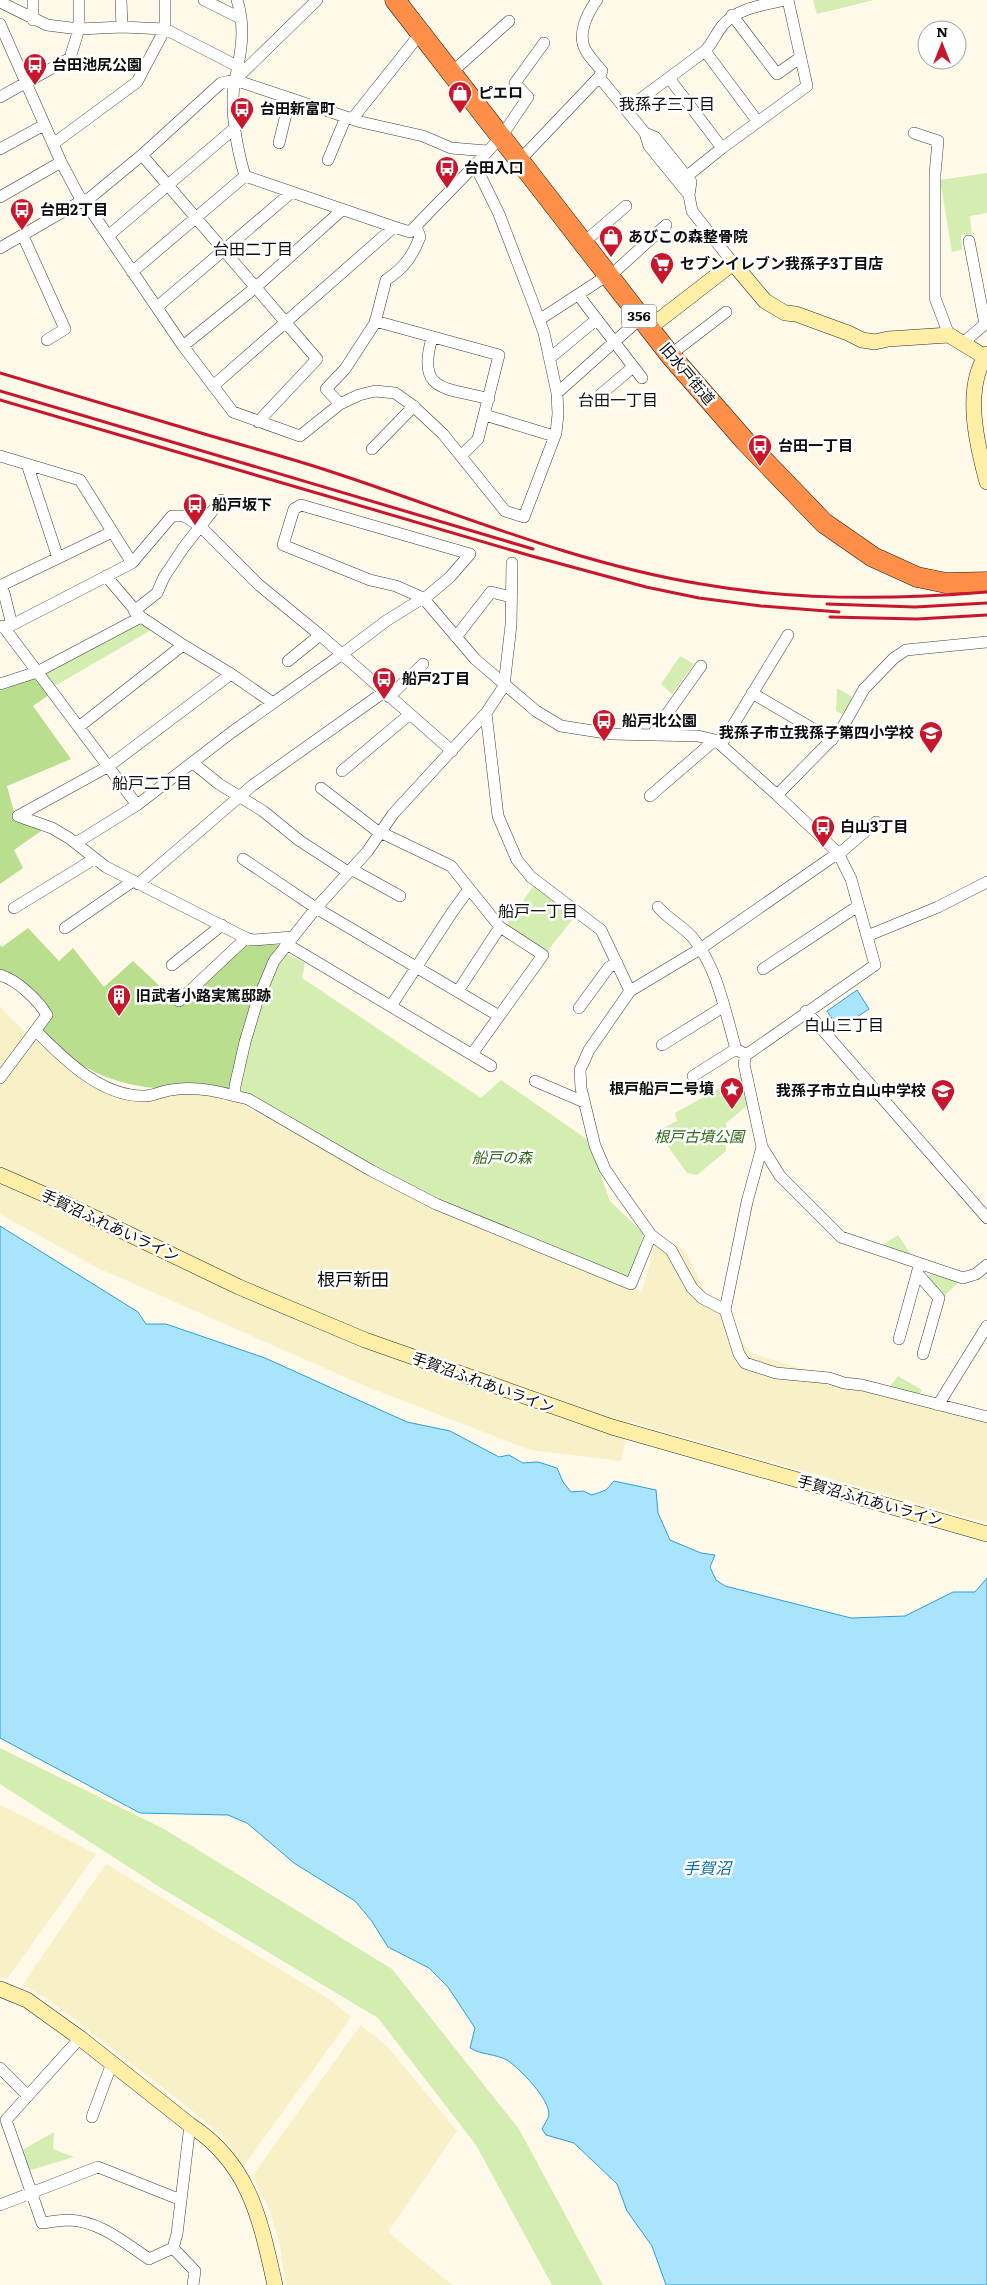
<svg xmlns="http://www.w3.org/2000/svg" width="987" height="2285" font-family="Literata,'Noto Sans JP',serif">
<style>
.farmland{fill:#f8f0c7}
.green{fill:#d4edb0}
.forest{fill:#b9df8e}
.water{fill:#a9e3fc;stroke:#29a1da}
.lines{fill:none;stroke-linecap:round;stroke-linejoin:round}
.street-casing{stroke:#3f3f3f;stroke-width:12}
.secondary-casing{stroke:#2e2e2e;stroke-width:16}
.highway-casing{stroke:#1d1d1d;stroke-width:21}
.street{stroke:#fff;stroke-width:11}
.secondary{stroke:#ffeea5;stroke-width:15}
.highway{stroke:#ff8e48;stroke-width:20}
.rail{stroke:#c8172d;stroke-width:3}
.labels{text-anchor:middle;stroke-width:5;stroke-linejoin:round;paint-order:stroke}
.shield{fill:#fff;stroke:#555;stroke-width:1}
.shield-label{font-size:14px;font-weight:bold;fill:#0c0c0c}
.poi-label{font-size:15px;font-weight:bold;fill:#0c0c0c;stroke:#fff;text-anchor:start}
.street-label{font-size:15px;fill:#0c0c0c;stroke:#fff}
.park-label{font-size:15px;font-style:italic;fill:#2e6916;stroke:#fff}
.neighbourhood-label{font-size:16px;fill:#0c0c0c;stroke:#fff}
.water-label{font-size:16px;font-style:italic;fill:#0a6fa8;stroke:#fff}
.quarter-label{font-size:18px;fill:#0c0c0c;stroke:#fff}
</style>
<rect width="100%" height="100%" fill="#fff9ea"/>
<!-- farmland -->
<path class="farmland" d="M0,1006L12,1020L65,1066L104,1090L139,1102L157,1100L172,1094L193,1093L236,1101L366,1173L509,1237L642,1292L657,1235L684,1249L710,1302L751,1353L862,1388L987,1417V1523L630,1422L621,1461L530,1450L365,1386L98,1268L0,1214Z
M0,1805L96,1854L7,1979L0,1977Z
M106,1864L329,1999L351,2017L244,2166L221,2135L194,2112L48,1999L22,1985Z
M361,2025L387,2046L457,2131L388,2232L452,2285H286L280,2246L269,2208L252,2176Z"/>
<!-- green -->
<path class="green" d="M813,0H874L817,14Z
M987,173V213L970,216L972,237L966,234L961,235L962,250L952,252L940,180Z
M141,620L153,629L53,687L41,673Z
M680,656L694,664L672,694L661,684Z
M837,688L856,699L846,716L836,711Z
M534,885L576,915L545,954L506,926Z
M287,954L305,963L302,978L481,1098L501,1080L588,1140L610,1201L643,1233L636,1263L627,1278L443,1203L239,1094L248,1043L278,964Z
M741,1076L748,1105L726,1123V1151L697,1175L687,1173L657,1131L677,1121L675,1113Z
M898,1235L912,1256L881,1246Z
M932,1272L960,1281L942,1298L928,1280Z
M898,1376L922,1390L918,1397L889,1388Z
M0,1748L164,1829L392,1969L519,2129L603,2285H552L476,2145L378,2018L166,1891L0,1784Z
M54,2132L53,2149L74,2157L24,2172L17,2153Z"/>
<!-- forest -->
<path class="forest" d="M34,678L49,695L33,706L71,759L7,786L16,819L44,829L14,850L23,868L0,884V691Z
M28,928L59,961L73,948L104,987L133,961L180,1005L248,943L282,945L271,959L229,1089C170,1089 125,1094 74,1060C62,1053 53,1041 42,1032L50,1012L0,970V945L2,947Z"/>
<!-- water -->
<path class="water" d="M857,990L869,1009L839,1029L827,1011Z
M0,1226L138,1312L146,1324H166L265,1358L407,1422L450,1431L499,1457L509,1455L523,1463L538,1462L557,1468L563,1482L571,1492L583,1491L592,1495L606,1490L614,1481L656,1490L658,1513L670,1540L701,1553L715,1555L710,1567L716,1580L725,1586L851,1618L905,1616L953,1592H975L987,1578V2285H666L652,2246L627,2211L617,2184L574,2143L546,2135L542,2129C544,2125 548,2119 549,2115C550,2099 519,2068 507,2060C496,2054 482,2055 470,2048L475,2028L448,1987L429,1968L388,1947L371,1920L355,1901L294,1863L247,1823L228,1815L140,1813L0,1738Z"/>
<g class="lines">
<!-- street casing -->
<g class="street-casing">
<path id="street" d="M33,0V20
M121,0L122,27
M204,0L240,18
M237,0C246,27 241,54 235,80C229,108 237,149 245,176L394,227
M0,2L47,25L79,29L122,27L165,29L239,67
M732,15L777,74L801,57
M0,24L61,162L79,196L85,202L142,155L221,83L235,80L317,0
M705,51L758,122
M451,73L509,21
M599,77L645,133L649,146L689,195L691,182L655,137L645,133
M669,78L722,148
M235,80L361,122L423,136L451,148L487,151
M0,97L70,58L79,29V0
M627,109L705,51C713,43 716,33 723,25C737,8 764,5 785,0
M353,118L420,34
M914,133L938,141L935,174V298L949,335
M279,143L290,98
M53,144L137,82L165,29V0
M0,149L44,125
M142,155L317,359L258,422
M328,160L346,117
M520,160L599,77L602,71C596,64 589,57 585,49C577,33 588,12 597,0
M686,177L722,148L807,86L788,0
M689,195L692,211L733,263
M0,197L61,162
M23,236L65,329L47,340
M108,236L236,127
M583,243L626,206
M0,248L78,203L85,202L183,346L233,412L300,436L340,404L359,395L375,391L395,393L412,405L443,434L505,511L524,517L556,433L558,414L557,393L544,333L532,300L499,214L475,165L501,137L528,97L515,83L544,43
M132,272L245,176
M609,277L666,225
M579,296L642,378
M157,307L292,192
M539,320L608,275
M375,321L499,355L478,439L462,455
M432,338C416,393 446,387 489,399
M963,343L985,324L969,241
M183,346L256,287L342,210
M670,355L726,312
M550,358L597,319
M213,386L394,227L410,232L475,165
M557,393L641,318
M600,395L633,367
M340,404L326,389L345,369L375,323L386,280C404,268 412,257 420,237L416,226
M485,415L554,436
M372,449L414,406
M0,456L80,480L132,563
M27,464L58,558
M512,563L511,625L504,686L486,713L393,814L367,852L316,908L274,961L257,1002L245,1042L235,1086V1096L248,1099L372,1171L436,1204L631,1284L651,1235
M106,576L141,617L183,645L231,674
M2,585L112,532
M0,593H4L12,625
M424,599L450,577L470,554L301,505L294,509L283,545L370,580L396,586L423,598L424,599L475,659L536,711L561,726L612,734L698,736L715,740L721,745L777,795L838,853L851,879L875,965L746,1055L744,1064L762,1147L747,1202L725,1310L739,1354L745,1363L776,1373L829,1378L844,1383L862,1385L987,1417
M134,611L157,593L164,577L184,547L221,500
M3,626L137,805
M0,627L12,625L132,563L172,516H184L200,526L259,585L320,635L452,751
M456,637L491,592L511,597
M288,661L320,635
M0,684L37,672L141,617
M752,693L832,740
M389,697L423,664
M486,713L498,816L517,860L531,877L601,930L630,991L589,1050L580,1070L581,1088L595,1146L605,1169L617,1187L651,1235L671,1250L692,1288L702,1298L725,1310
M80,726L183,645
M652,735L701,666
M721,745L788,635
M193,763L219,784L263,811L300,841L348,872
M342,771L410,714
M321,788L381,834
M777,795L841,730L864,689L894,658L906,650L987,642
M650,796L715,740
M18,816L52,828L69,838L106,867L246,938L179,1001
M18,816L109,766L231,674L273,703
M382,833L451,866L500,927L543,955L472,1054
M76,843L137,805L232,732L341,655L386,621L423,598
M839,854L876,822
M243,859L316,908L499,1016
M351,869L400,896
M138,884L253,785L384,692
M658,907C668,919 683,926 693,938C718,969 725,1012 736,1049L746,1055
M14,908L94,859
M65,928L133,881
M867,936L938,907L987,882
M246,938L253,940L292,937
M288,945L491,1066
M172,965L222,925
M763,969L858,906
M0,975C17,980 38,1000 47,1015L0,1078
M458,991L500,927
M630,991L700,949L838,853
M391,1006L453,911L469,889
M579,1008L609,967L617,963
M806,1011L987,1218
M36,1031C64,1059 101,1097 145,1096C153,1096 162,1091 171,1090C193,1086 214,1090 235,1096
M662,1045L723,1007
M693,1076L736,1049
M535,1081L584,1102
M762,1147L780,1176L841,1237L963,1278L976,1274L987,1265
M917,1273L939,1298L923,1354
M899,1339L918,1270
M938,1405L987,1326
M80,2038L6,2120L42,2223C51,2222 60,2220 69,2220C100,2221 125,2243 149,2259L173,2248L177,2234L190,2125
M0,2068L28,2096
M92,2117L112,2063
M0,2205L98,2167L181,2200
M173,2248L195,2271L193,2285"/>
</g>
<!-- secondary casing -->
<g class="secondary-casing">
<path id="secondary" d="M649,328L733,263L765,301L785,313L796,314L848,333L862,340L875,342L888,339L949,335L985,357
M987,354C963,388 977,445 987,482
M0,1175L64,1203L239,1287L365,1340L612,1427L987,1534
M0,1989L27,2000L80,2038L190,2125C250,2164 260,2219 275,2285"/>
</g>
<!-- highway casing -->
<g class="highway-casing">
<path id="highway" d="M395,0L670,355L745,441L824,523L873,557L917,577L946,583L987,582"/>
</g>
<!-- street -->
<use href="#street" class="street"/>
<!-- secondary -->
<use href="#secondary" class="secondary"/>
<!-- highway -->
<use href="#highway" class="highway"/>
<!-- rail -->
<path class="rail" d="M0,373C67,393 134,413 201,433C244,446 287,457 329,471C452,511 573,563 701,584C796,601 892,600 987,592
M0,391L533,549
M0,400L528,555L646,587L699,598L761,606L839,612
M827,604L915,607L987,603
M830,617L917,619L987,615"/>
</g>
<!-- icons -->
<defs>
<g id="bus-pin" transform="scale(1.25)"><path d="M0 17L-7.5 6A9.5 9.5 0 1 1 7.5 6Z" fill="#c8172d" stroke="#fff"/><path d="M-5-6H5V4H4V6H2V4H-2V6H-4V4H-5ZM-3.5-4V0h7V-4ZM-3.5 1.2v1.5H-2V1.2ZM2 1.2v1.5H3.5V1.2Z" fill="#fff"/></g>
<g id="shop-pin" transform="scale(1.25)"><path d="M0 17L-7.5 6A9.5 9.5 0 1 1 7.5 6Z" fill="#c8172d" stroke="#fff"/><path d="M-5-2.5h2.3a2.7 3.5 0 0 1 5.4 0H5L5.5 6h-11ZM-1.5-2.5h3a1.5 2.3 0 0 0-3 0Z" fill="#fff"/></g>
<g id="supermarket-pin" transform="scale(1.25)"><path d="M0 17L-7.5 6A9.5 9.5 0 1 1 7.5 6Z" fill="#c8172d" stroke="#fff"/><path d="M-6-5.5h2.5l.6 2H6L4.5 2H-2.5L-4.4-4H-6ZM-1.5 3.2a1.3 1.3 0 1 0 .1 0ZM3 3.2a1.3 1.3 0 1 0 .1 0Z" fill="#fff"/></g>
<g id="school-pin" transform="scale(1.25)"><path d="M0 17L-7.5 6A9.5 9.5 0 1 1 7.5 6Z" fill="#c8172d" stroke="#fff"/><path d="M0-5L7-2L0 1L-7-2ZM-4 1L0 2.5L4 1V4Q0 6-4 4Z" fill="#fff"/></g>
<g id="building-pin" transform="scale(1.25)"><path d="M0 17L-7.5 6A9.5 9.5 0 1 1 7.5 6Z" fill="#c8172d" stroke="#fff"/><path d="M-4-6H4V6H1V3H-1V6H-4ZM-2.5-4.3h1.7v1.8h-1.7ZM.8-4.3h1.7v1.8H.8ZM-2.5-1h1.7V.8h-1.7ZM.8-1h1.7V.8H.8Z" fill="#fff"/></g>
<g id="sight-pin" transform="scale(1.25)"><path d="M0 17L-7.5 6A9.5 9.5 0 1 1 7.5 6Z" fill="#c8172d" stroke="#fff"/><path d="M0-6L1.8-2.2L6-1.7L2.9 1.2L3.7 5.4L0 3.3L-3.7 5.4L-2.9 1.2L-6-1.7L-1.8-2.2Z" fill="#fff"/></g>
</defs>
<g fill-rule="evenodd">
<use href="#bus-pin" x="35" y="65"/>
<use href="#shop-pin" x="460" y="93"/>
<use href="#bus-pin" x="242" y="109"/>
<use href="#bus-pin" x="447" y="168"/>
<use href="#bus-pin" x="22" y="210"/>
<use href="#shop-pin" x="611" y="237"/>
<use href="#supermarket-pin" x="662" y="264"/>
<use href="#bus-pin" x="760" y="446"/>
<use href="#bus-pin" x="195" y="505"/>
<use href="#bus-pin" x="384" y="679"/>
<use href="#bus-pin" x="604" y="721"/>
<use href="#school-pin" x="931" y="733"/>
<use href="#bus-pin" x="823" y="827"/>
<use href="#building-pin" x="119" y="996"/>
<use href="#sight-pin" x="732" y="1089"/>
<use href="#school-pin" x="943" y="1091"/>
</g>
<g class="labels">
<!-- shield labels -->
<rect class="shield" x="621.5" y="304.5" width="35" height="23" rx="4"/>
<g class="shield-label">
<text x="639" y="321">356</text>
</g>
<!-- poi labels -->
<g class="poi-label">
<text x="52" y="70">台田池尻公園</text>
<text x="478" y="98">ピエロ</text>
<text x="260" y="114">台田新富町</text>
<text x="464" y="173">台田入口</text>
<text x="40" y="215">台田2丁目</text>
<text x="628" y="242">あびこの森整骨院</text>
<text x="680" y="269">セブンイレブン我孫子3丁目店</text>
<text x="778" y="451">台田一丁目</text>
<text x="212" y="510">船戸坂下</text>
<text x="402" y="684">船戸2丁目</text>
<text x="622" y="726">船戸北公園</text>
<text x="914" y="738" text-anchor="end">我孫子市立我孫子第四小学校</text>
<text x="840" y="832">白山3丁目</text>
<text x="136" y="1001">旧武者小路実篤邸跡</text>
<text x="714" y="1094" text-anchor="end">根戸船戸二号墳</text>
<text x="926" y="1096" text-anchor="end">我孫子市立白山中学校</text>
</g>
<!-- street labels -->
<g class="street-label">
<text transform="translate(687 374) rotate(50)" y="5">旧水戸街道</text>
<text transform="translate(110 1226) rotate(25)" y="5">手賀沼ふれあいライン</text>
<text transform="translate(483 1383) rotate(20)" y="5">手賀沼ふれあいライン</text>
<text transform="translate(870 1501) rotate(16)" y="5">手賀沼ふれあいライン</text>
</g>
<!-- park labels -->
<g class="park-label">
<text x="699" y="1142">根戸古墳公園</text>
<text x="502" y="1163">船戸の森</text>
</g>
<!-- neighbourhood labels -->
<g class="neighbourhood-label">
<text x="667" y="110">我孫子三丁目</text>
<text x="253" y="255">台田二丁目</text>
<text x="618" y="406">台田一丁目</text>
<text x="152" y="789">船戸二丁目</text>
<text x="538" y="917">船戸一丁目</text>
<text x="844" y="1031">白山三丁目</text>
</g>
<!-- water labels -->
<g class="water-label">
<text x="707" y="1874">手賀沼</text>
</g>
<!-- quarter labels -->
<g class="quarter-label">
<text x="353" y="1286">根戸新田</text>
</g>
</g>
<!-- north arrow -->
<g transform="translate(942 45)"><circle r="24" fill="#ffffff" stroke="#9e9e9e"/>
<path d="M0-4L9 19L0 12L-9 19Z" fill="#c8172d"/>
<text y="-8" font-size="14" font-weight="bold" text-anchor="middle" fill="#0c0c0c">N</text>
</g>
</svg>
